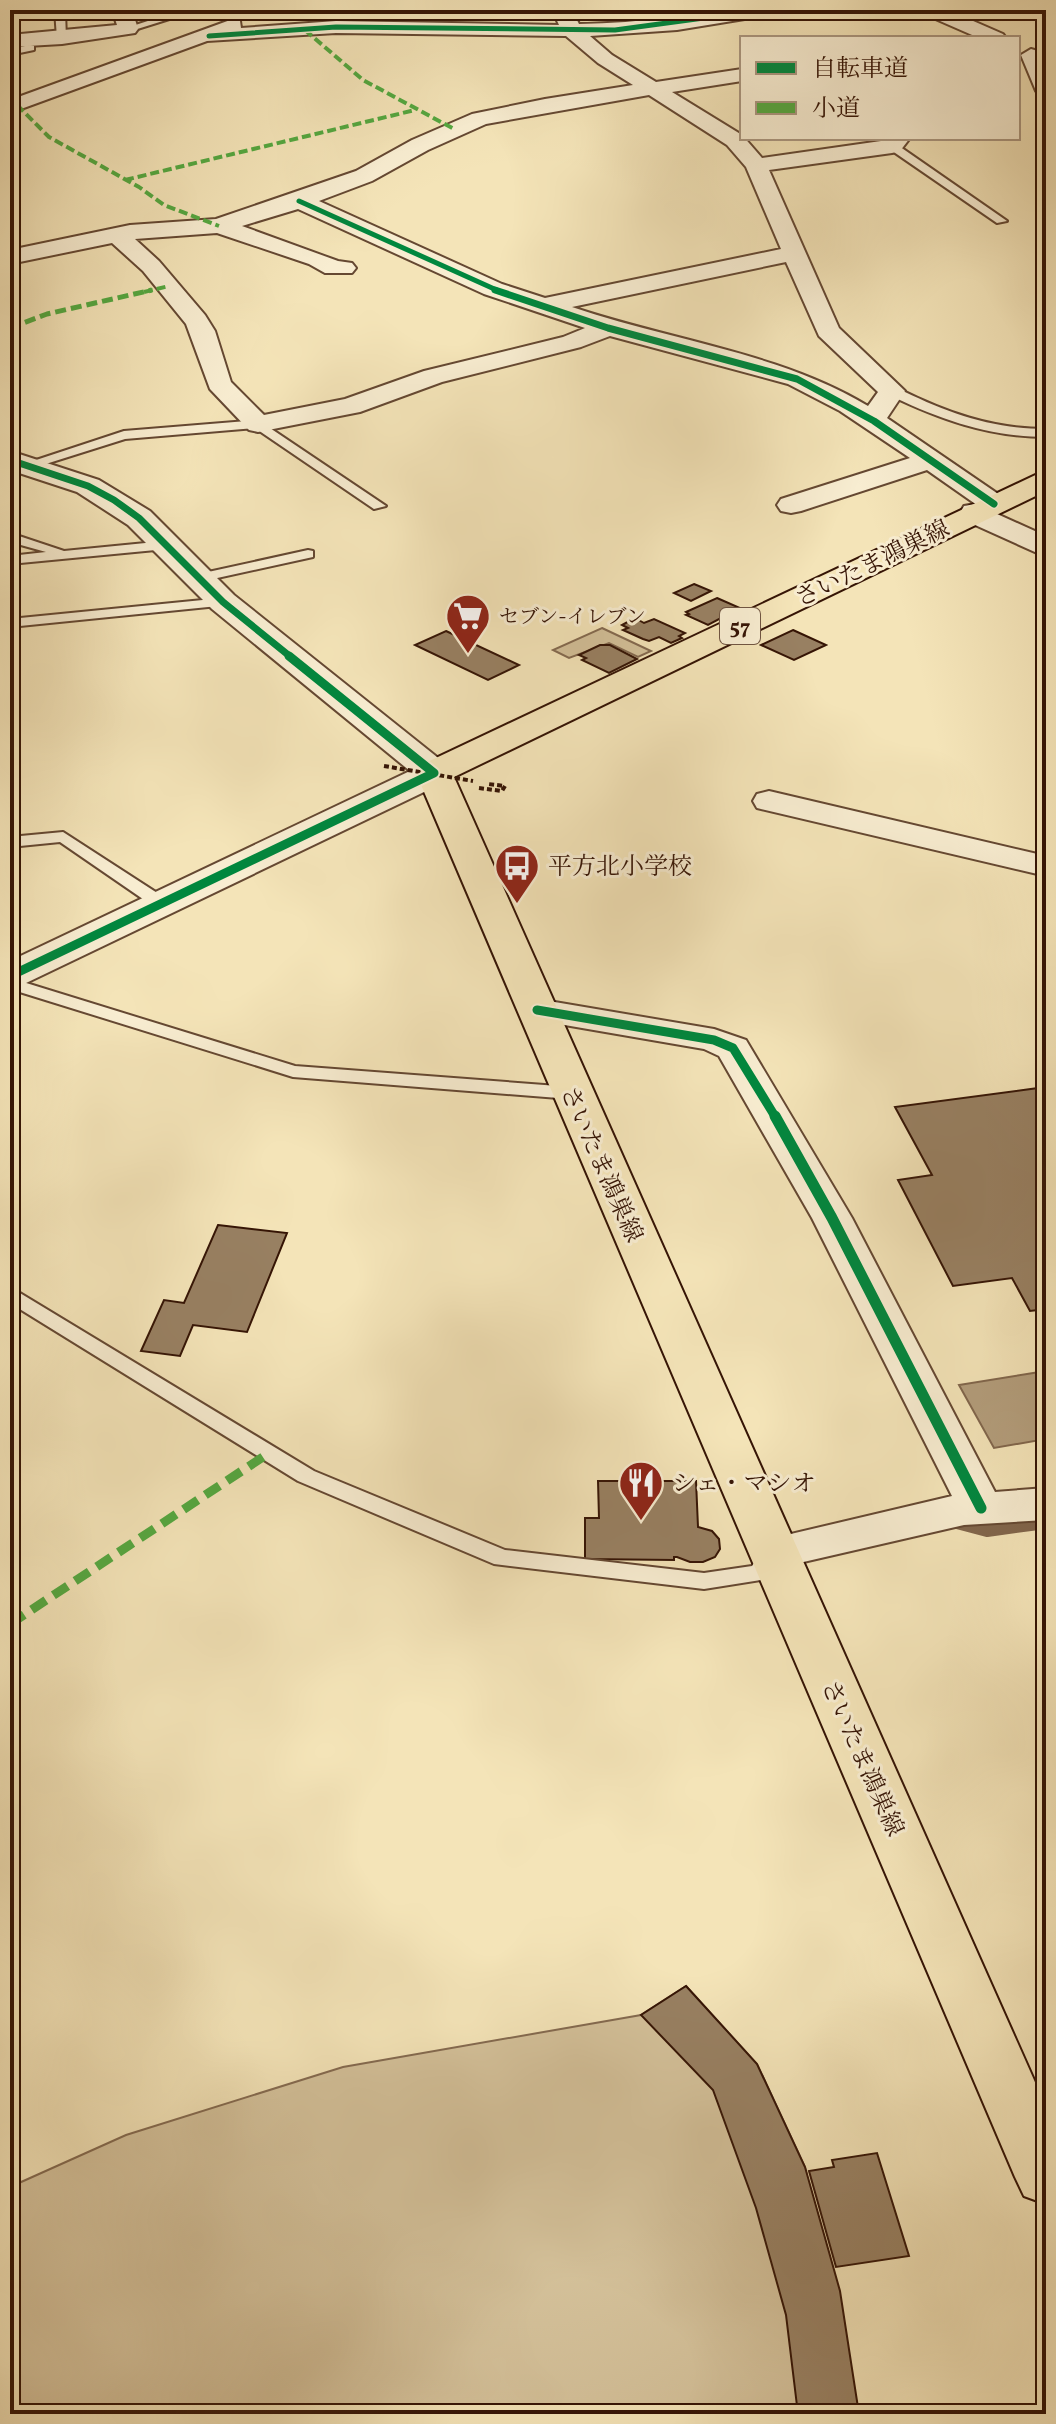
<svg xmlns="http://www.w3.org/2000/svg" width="1056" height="2424" font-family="Vollkorn,'Noto Serif JP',serif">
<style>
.green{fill:#d4c19a;stroke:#846a50;stroke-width:2}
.water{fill:#b39d7b;stroke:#81664c;stroke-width:2}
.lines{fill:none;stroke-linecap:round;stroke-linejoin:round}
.stream{stroke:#81664c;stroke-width:12}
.building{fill:#988062;stroke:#351405;stroke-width:2}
.service-casing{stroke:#654832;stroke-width:4}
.minor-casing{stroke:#654832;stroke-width:4}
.tertiary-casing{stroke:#654832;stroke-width:4}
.primary-casing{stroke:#351405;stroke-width:4}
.path{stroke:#351405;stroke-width:4;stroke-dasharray:5 3;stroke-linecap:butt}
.service{fill:#f8edd1;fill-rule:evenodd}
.minor{fill:#f8edd1;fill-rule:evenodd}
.tertiary{fill:#f8edd1;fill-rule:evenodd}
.primary{fill:#f4e4b8;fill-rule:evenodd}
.path-bridge{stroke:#351405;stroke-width:4;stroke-dasharray:5 3;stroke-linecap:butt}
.quiet-far2{stroke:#54a840;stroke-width:4;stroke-dasharray:9 4;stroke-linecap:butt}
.quiet-far1{stroke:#54a840;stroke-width:5;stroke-dasharray:11 5;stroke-linecap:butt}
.quiet{stroke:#54a840;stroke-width:9;stroke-dasharray:17 9;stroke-linecap:butt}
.cycleway-far3-casing{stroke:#f8edd1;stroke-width:8}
.cycleway-far2-casing{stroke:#f8edd1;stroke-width:10}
.cycleway-far1-casing{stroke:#f8edd1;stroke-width:13}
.cycleway-casing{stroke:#f8edd1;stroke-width:16}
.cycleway-far3{stroke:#00873e;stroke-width:5}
.cycleway-far2{stroke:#00873e;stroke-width:7}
.cycleway-far1{stroke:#00873e;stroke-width:9}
.cycleway{stroke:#00873e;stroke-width:11}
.labels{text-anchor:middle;stroke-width:6;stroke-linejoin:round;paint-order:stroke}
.far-poi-label{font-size:20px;fill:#351405;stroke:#f8edd1;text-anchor:start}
.shield{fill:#f8edd1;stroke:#705542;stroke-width:2}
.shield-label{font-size:22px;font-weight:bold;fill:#351405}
.street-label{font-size:24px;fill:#351405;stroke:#f8edd1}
.poi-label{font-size:24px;fill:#351405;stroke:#f8edd1;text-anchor:start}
</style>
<rect width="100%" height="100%" fill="#f4e4b8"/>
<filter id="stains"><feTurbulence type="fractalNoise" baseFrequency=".0025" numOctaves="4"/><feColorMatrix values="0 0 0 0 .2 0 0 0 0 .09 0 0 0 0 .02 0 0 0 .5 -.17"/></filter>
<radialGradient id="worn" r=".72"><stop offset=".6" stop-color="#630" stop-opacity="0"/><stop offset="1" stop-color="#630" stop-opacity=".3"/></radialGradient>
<!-- green -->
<path class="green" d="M602,628L651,651L638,657L609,643L569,658L553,650Z
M686,1986L757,2064L805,2167L859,2414H10V2187L126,2135L343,2067L641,2015Z"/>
<!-- water -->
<path class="water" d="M1046,1371V1439L994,1448L959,1385Z"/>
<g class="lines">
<!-- stream -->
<path class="stream" d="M953,1522L987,1531L1046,1523"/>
</g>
<!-- building -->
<path class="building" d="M694,584L711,591L691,601L674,593Z
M717,598L740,608L708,625L686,615L689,614L686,612Z
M635,618L644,623L654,619L685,633L679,636L682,638L671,643L659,637L649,641L643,639L623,630L628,628L622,625Z
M793,630L826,645L794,660L761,645Z
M446,631L519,665L488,680L415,645Z
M600,645H610L637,659L609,673L582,660L586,658L579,655Z
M1046,1087V1309L1030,1311L1012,1278L953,1286L898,1180L932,1175L895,1107Z
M218,1225L287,1233L247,1332L193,1325L180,1356L141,1351L164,1300L184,1303Z
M598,1481H696L698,1527L712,1531L719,1539L720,1549L715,1557L703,1562H690L677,1557H674V1560L585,1559V1518H599Z
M686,1986L757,2064L805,2167L840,2291L859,2414H798L786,2315L756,2208L713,2090L641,2015Z
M877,2153L909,2256L836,2267L809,2171L834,2167L832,2160Z"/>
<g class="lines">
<!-- service casing -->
<g class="service-casing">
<path id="service" d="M55,10H65L66,40L57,38Z
M182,10H198L131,31L123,29Z
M30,45L34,46V50L10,55V49Z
M888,144H896L1007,221L997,223L888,148Z
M887,388H897C945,412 991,429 1046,429V437C988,437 939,419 887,394Z
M258,420L386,506L374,509L255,428L125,439L33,468L21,465L124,431Z
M10,533L64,551L166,541L173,545L166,549L10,564V556L46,552L10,542Z
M308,550L313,551V557L199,582L192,578L199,574Z
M223,598L230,602L228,605L10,627V619Z
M63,832L168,900L171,904L168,908H156L60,842L10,847V837Z
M10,978L295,1066L571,1087L580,1093L571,1099L293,1077L10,989Z
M10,1287L314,1471L505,1550L704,1573L752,1566C760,1554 765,1542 781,1547L784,1553L767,1579L704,1589L494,1564L298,1481L10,1303Z"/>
</g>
<!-- minor casing -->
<g class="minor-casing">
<path id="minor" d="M112,10H132L138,29L135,33L62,44L10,47V35L117,25Z
M552,10H572L579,24C644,24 708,10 773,10L763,16L677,30L590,36L612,55L656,82L742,69V81L672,92L742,135L762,158L881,141L887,138H910L900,151L892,153L769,170L839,328L905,391L887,418L1004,498L1008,504L1004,510L994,512L984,510L927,470L801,511L791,513L781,511L777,505L781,499L910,458L840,411L788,384L610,336L581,347L442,382L360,412L258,432L249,430L210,389L186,324L143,271L112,243L10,264V250L130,225L216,219L356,171L412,140L472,114L545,99L633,85L598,63L566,36L336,33L207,41L10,113V100L233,19L240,21L241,28L336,21L559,25ZM649,95L727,145L746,167L781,249L545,298L502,284L319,201L372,181L428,150L486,124ZM298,209L484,294L585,328L563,337L424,371L345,399L264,415L231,382L215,331L205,315L159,261L135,239L217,233L309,264L325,273H352L356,268L352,263L338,261L242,226ZM786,262L819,336L878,392L868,406C781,353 669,340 572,307Z
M921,10H948L1003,34L1006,38H979L924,14Z
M1031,49L1038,51L1046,67V97L1036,91L1021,55Z
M769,791L1046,856V876L757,808L753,801L757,794Z
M537,999L714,1029L746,1040L852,1218L995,1492L1046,1488V1520L964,1525L773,1569L757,1564L750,1553L757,1542L952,1496L812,1218L719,1056L704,1049L524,1018L519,1010L524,1002Z"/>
</g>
<!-- tertiary casing -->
<g class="tertiary-casing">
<path id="tertiary" d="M10,451L99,480L150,511L234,595L447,765L452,773L447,781L24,984L10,988V961L410,771L212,609L128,525L77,492L10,470Z
M975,504L1046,536V557L964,520L960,513L964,506Z"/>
</g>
<!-- primary casing -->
<g class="primary-casing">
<path id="primary" d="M1046,470V491L454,777L1046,2107V2204L1024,2196L1015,2177L416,773L421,765Z"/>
</g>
<!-- path -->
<path class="path" d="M479,788L502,791L505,786L488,784"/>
<!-- service -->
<use href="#service" class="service"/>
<!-- minor -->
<use href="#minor" class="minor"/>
<!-- tertiary -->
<use href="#tertiary" class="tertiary"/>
<!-- primary -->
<use href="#primary" class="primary"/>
<!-- path-bridge -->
<path class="path-bridge" d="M384,766L473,781"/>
<!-- quiet-far2 -->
<path class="quiet-far2" d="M305,30L363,80L454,129
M17,105L49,137L139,187L164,205L219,226
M125,180L415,110
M144,292L169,286"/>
<!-- quiet-far1 -->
<path class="quiet-far1" d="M10,328L47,314L152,290"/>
<!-- quiet -->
<path class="quiet" d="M10,1624L269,1453"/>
<!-- cycleway-far3 casing -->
<g class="cycleway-far3-casing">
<path id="cycleway-far3" d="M209,36L336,27L615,30L763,10
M299,201L501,292"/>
</g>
<!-- cycleway-far2 casing -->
<g class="cycleway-far2-casing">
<path id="cycleway-far2" d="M495,290L608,328L797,379L874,421L994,504
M10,460L88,486L114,500L139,518L223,602L292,658"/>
</g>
<!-- cycleway-far1 casing -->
<g class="cycleway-far1-casing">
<path id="cycleway-far1" d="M10,976L434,773L289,656
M537,1010L714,1040L733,1048L776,1118"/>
</g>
<!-- cycleway casing -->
<g class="cycleway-casing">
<path id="cycleway" d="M775,1116L832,1218L981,1508"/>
</g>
<!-- cycleway-far3 -->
<use href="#cycleway-far3" class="cycleway-far3"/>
<!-- cycleway-far2 -->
<use href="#cycleway-far2" class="cycleway-far2"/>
<!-- cycleway-far1 -->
<use href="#cycleway-far1" class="cycleway-far1"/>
<!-- cycleway -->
<use href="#cycleway" class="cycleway"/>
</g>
<!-- icons -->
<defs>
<g id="supermarket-pin" transform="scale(2.3)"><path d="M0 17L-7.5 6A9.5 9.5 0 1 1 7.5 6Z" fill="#8f2418" stroke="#f8edd1"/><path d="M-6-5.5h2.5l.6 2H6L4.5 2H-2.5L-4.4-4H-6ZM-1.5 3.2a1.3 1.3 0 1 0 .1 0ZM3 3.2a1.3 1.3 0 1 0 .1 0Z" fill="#fff"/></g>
<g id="bus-pin" transform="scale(2.3)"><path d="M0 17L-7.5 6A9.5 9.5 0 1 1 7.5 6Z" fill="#8f2418" stroke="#f8edd1"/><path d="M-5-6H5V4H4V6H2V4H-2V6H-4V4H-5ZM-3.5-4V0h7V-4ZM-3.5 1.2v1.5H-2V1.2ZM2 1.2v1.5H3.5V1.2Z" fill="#fff"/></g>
<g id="restaurant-pin" transform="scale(2.3)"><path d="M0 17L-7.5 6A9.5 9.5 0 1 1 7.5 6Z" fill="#8f2418" stroke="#f8edd1"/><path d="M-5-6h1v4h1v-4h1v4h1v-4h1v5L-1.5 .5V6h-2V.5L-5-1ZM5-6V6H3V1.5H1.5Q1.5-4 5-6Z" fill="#fff"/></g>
</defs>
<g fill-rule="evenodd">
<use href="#supermarket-pin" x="468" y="616"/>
<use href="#bus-pin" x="517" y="866"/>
<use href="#restaurant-pin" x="641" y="1483"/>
</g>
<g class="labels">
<!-- far-poi labels -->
<g class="far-poi-label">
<text x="499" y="623">セブン-イレブン</text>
</g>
<!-- shield labels -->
<rect class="shield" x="720" y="608" width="40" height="36" rx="6"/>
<g class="shield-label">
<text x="740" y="634">57</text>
</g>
<!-- street labels -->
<g class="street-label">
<text transform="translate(872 563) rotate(-26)" y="8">さいたま鴻巣線</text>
<text transform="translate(602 1164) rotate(66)" y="8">さいたま鴻巣線</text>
<text transform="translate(863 1758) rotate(66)" y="8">さいたま鴻巣線</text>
</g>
<!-- poi labels -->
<g class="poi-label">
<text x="548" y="874">平方北小学校</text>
<text x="672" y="1491">シェ・マシオ</text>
</g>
</g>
<!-- margin -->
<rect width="1056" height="2424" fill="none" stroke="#f4e4b8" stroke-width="40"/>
<rect x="12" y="12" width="1032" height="2400" fill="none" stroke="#351405" stroke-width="4"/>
<rect x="20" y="20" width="1016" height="2384" fill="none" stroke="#351405" stroke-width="2"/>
<!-- legend -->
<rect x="740" y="36" width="280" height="104" fill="#f8edd1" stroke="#aa967f" stroke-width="2"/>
<rect x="756" y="62" width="40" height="12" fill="#00873e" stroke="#aa967f" stroke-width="2"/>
<text x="812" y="76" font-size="24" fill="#351405">自転車道</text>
<rect x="756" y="102" width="40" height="12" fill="#54a840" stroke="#aa967f" stroke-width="2"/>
<text x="812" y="116" font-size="24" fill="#351405">小道</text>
<rect width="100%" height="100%" filter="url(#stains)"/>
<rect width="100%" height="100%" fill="url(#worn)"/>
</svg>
